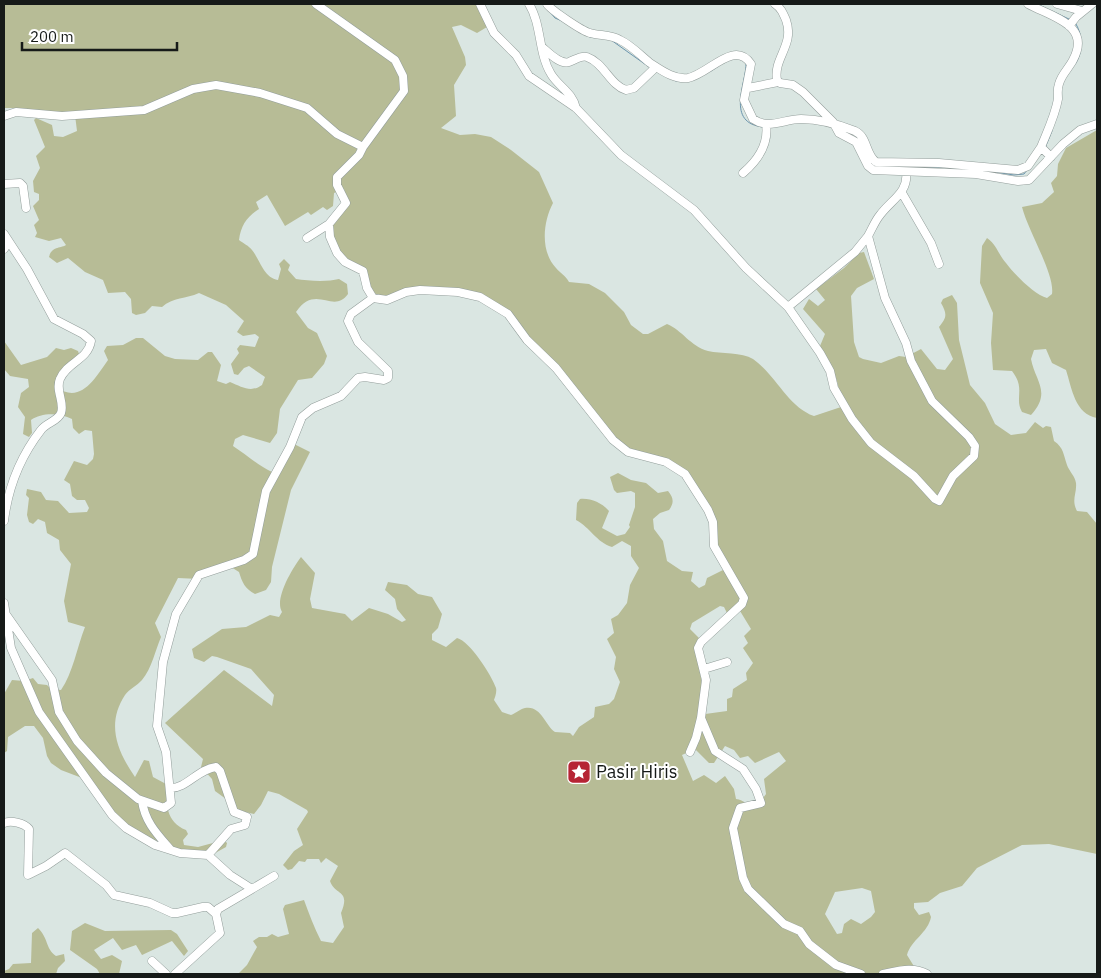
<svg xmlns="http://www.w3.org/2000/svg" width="1101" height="978" font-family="'IBM Plex Sans',sans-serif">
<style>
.green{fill:#b7bc96;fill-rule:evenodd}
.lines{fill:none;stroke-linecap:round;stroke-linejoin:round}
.stream{stroke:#6b95ae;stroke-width:1}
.minor-casing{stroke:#939e9b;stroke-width:9}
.minor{stroke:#fff;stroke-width:8}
.labels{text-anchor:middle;stroke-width:4;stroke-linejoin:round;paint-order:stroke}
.poi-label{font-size:18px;fill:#161a18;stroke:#fff;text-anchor:start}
</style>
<rect width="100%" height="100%" fill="#dae6e2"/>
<!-- green -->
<path class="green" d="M4,4H476L487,27L477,33L461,25L452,27L465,57L466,65L454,85L456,116L441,128L460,135L475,134L491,137L511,150L539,172L553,203C543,222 540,251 556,268C560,273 565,275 569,282L589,284L605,293L624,312L631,325L643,334H648L667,324C682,330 690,346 708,351C721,354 742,352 753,359C776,375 788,407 814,416L841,407C840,384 833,365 820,346L825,334L803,309L809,299L818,306L825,300L816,289L844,268L859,253L864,252L874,279L857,288L851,296L854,342L859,357L863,359L881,363L899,356L906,357L921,349L937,369L945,370L953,359L939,327C946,318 948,315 941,303L943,299L952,295L957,303L959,340L970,385L985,403L995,424L1011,435L1026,433L1035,422L1043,428L1046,426L1051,427L1054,441C1064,448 1063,454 1067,465C1069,471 1075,476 1076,483C1077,494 1071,500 1077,511L1087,512L1097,524V854L1049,844L1022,845L977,868L962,886L940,893L928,902L914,903V908L919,915L929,912L931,917C928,933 911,940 907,955L915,968L911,974H238L247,965L257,947L253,941L259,937H267L272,934L278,937L289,934L283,909L285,905L304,900C309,914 314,927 321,941L333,943L344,927L341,913C351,889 335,896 330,881L338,866L326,858L321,863L319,859H307L305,862L299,861L292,869L288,870L283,865L294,851L303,845L297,829L308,812L307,810L279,794L268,791L261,805L254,814L232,809L226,799L215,791L212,779L201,767L203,759L165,723L224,670L272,706L274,695L251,669L217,657L212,656L204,662L194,658L192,649L222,629L246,627L270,615L279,617L282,612C274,599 292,569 301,557L315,573L310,599L312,608L345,614L352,621L369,608L388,614L402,622L406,620L397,609L395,599L385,590L388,582L407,585L418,594L432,597L442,614L438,628L432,634V640L446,647L457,638C470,641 492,676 496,688C497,692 495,697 494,700L502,712L511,715C516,713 520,709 525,708C541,705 545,725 555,732L570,733L573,736L579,727L594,717L595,707L609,704L614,699L620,682L614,669L616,657L607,639L614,633L611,619L618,615L627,603L630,585L639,568L631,556V546L622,541L612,547C596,542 591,528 576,520L577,503L580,499C591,498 602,503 609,511L602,528L617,536L625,534L630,527L629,525L635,507V493L631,491L617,493L614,490L610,477L618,473L631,480L646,483L658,493L668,491C674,498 674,503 669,510L660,513L653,519L654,529L663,541L667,561L682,571L693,572L691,581L699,588L705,585L707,578L729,567L716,545V522L686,473L622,445L491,300L439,289L387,298L371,292L368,275C345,260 336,253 331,225L348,204L344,189L334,193L333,206L327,210L323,207L311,215L308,212L285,226L267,195L256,202L259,209C247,217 241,225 239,240C243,243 249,246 252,250C260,260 264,278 278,280L281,269L279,264L284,259L290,265L288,270L296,279C308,281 328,282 339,279L347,284L348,294C333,315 316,283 296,312L308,328L317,333L327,356L324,364L312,378L298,380L280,409L277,433L270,443L243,435L235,439L233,446C247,455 257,465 272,472L280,457L290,452L294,444L310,452L291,490L272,567L271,582L266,590L255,594C245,589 242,582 239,572L231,567L199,579L178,578L155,623L161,637C155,651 152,668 142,680C137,686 129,689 125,695C106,724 117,751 135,777L144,760L149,761L153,777L166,784C166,804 166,822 186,830L188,834L183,840L184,845L198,847L224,840L227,843L226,847L208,857L182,855L123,828L82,778L61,770L51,763L47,756L43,738L34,726H25L8,737L7,751L4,753V694L12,680L24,681L33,678L38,684L47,685L51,689L61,690C73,673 77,647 85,627L68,622L64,601L71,564L60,550L59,540L47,533L45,522L38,519L33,524L29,522L27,515L29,498L26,495L27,489L41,492L46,500L58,501L69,513L87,512L89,508L85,500H77L72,496L70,484L64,480L74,461L87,465L93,459L94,454L92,431L85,430L79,434L73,428L72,419C60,413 42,412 31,420L32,433L29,437L23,434L25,417L18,407L21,393L29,387L28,379L10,376L4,369V341L21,365L47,357L56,348L64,350L71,348L78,351L79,354L57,376L56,387C81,405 95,378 108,360L104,351L107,346L123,345L136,338H143L165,356L175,359L198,360L208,352H212L221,365L217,381L226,384L230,382C242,387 251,393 262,385L265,377L249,366L244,368L238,375L234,374L231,364L239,353L237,349L240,345L255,347L259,337L255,334L243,336L237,332L244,321L226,305L199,293C186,299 173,297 162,307L152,306L145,313L136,315L132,313L131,299L125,292L108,293L103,280L85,272L68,258L57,263L49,257C52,246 59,249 66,245L61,238L49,241L35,237L37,233L34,225L39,220L33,206L39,200V194L34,192L33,181L40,168L36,156L45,147L34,120L36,118L52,125L54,136L63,137L77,131L75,115L26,111L18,108H4ZM720,606L724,607L727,613L737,606L751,629L744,636L748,643L743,648L753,663L746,673L747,680L733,689L732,697L727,699V711L698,715L702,685L696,644L699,638L690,629L692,623ZM725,746L734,750L740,758L748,756L755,763L779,752L786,761L764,779L766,794L756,808C748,806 744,800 736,799L734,789L725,776L716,783L704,775L693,781L682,755L695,749L709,763H714ZM862,888L871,891L875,912L871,917L861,924L851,919L844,924L842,933L837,934L825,914L835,892Z
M1097,130V418C1075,414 1072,389 1066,370L1052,363L1046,349L1034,350L1031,359C1035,381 1052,392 1031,415L1022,412C1014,398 1026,389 1012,371L993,370L991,343L993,313L980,283L982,246L987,238C997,245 998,254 1006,263C1014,274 1035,295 1047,298L1052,294C1055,274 1028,231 1022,207L1042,203L1054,192L1051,183L1057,176L1058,164L1066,148Z
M85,923L105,931L171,930L177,934L188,951L184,956L172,941L142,955L136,945L122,950L113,938L94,950L101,959L112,955L122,961L119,974H100L97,969L70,950L72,931Z
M38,928C49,939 45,948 56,956L64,954L65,961L58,968L56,974H4V971L9,969L13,964L31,963L32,933Z"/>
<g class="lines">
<!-- stream -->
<path class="stream" d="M543,4L555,18L562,21
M1039,5L1071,20
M572,27L590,37
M611,40L649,67
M746,63C747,82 724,124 764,127
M1076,63C1083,51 1083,36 1076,24
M711,71L720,65
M676,81H687
M1045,148L1052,131
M891,167L915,166
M926,167H942
M988,171L1014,175L1024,174L1027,170"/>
<!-- minor casing -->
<g class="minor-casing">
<path id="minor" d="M316,4L395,60L403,76L404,91L363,147
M480,4L494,33L516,55L529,76L576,108L621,155L694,210L746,268L788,307L820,353L830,371L834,388L852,419L871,443L914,476L935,499L939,501L953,476L974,456L975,446L969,437L932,401L911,361L906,343L885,298L868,236C872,229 875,221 880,215C891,200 909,192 906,172
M529,4C542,25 538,53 551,74C558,86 573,93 576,108
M547,4C551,10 582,31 590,33C600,36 611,34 620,40C631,45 640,55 650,63C661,70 674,80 688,78C709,74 734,39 751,64L744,100L753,119C769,130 784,119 801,119C818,119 840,125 855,131C868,137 865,154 876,162L939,163L1018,170L1028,166L1041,147
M775,4C781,8 783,13 786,20C795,45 773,58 777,80L780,83L793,85L803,92L833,122L839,133L856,142L868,166L873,170L976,174L1018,181L1029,180L1063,144L1080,130L1097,124
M1028,4C1052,17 1092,25 1073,60C1069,68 1061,75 1059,84C1057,89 1058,94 1058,99C1055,116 1047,132 1041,147L1051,157
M1057,4L1082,11
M1069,26L1076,17L1092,4
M542,47C548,52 560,65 569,62C575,60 581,55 587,57C604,63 610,85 626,90L634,88L656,67
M748,88L778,82
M4,116L16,112L62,116L144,110L193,89L216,85L260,93L307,108L337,134L363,147L359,155L337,177V185L346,203L329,224L330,237L337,253L345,262L363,271L367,288L373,298L387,300L406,292L420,290L458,292L480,297L508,314L527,340L556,368L613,440L628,452L666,462L685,474L708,510L713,522L714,546L744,598L742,604L701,642L698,648L706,680L701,718L715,751L743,769L756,789L761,803L740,808L733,828L743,878L748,889L784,924L800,931L809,944L836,965L861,974
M743,173C757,161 769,144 766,124
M4,184L20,183L23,186L26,208
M902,193L931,243L939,264
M4,234L27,269L54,319L83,334L91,341C88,360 67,362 60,379C55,390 65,403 61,413C58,421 46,423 41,430C20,457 8,488 4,521
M4,238L6,246L4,249
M307,238L329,224
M788,307L855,252L868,236
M4,603L11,648L39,712L112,815L126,828L155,845L180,853L208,855L230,875L252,889L218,909L216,914L220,933L175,974
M5,613L52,680L59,712L77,741L106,773L138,799L164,808L171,803L166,752L157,726L163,662L176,614L199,575L244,560L253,554L266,491L290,447L302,417L313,408L341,396L358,378L365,377L384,380L388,378V371L358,342L348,321L351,314L373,298
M704,669L727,662
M690,752L696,738L701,718
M170,788C186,789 198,769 216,767L220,771L234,812L247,817L245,825L231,829L208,855
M142,801C145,822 157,834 170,849
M4,823C11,820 24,823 29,829L28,875L46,866L65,853L106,885L114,895L150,903L172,913H177L203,907H208L216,914
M252,889L274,876
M152,961L166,974
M883,974C898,971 913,966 927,974"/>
</g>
<!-- minor -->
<use href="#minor" class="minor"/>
</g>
<!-- icons -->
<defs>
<g id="sight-square" transform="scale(1.25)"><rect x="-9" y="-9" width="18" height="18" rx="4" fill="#b62434" stroke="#fff"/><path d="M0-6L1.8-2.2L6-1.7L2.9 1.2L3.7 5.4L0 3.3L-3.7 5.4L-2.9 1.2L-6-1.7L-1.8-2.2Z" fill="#fff"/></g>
</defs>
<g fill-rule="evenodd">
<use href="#sight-square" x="579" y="772"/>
</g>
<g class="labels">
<!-- poi labels -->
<g class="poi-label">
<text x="596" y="778">Pasir Hiris</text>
</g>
</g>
<!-- border -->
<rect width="1101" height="978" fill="none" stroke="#161a18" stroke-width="10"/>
<!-- scale -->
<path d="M22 42v8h155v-8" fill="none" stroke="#161a18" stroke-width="2.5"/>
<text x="30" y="42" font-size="15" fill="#161a18" stroke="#ffffff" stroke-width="4" paint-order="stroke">200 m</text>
</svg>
